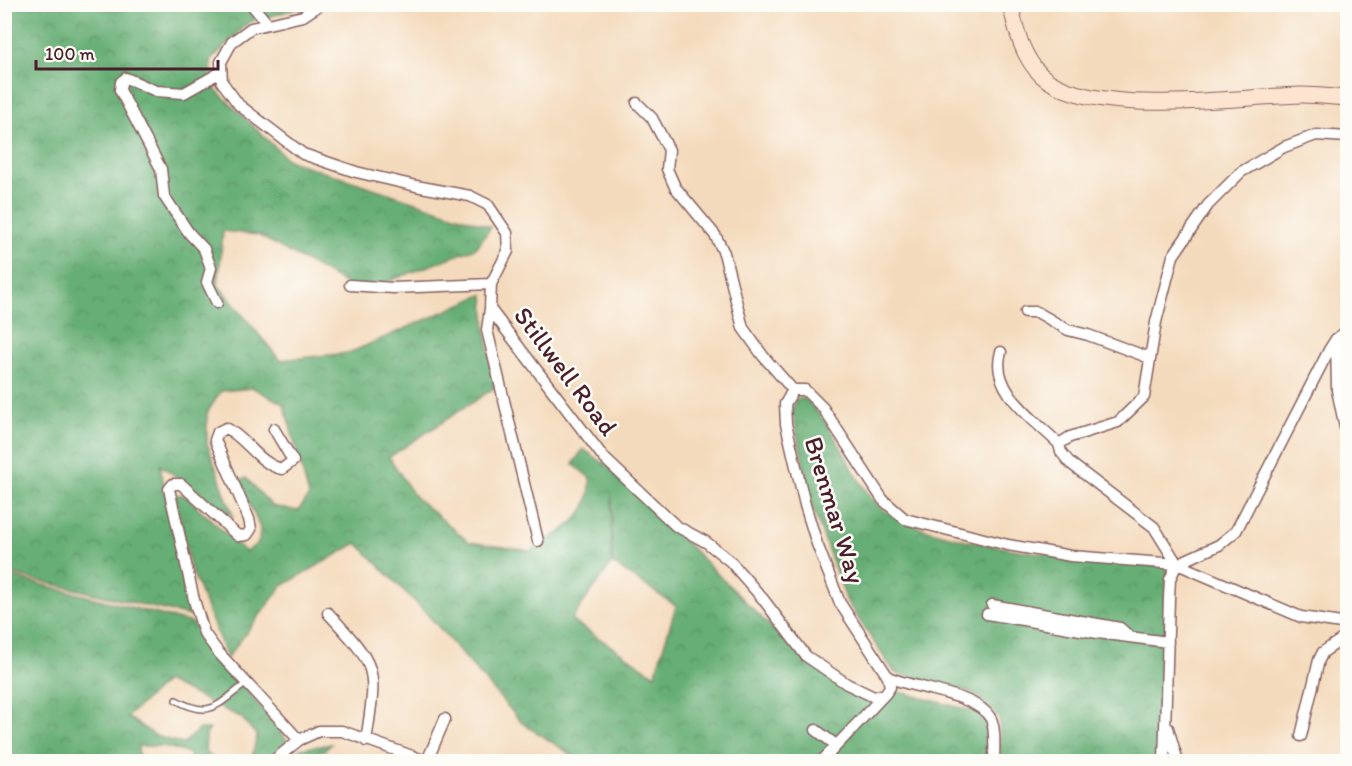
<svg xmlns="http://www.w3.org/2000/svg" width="1352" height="766" font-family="Itim,sans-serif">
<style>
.forest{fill:url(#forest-crowns);stroke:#586650;stroke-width:1.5;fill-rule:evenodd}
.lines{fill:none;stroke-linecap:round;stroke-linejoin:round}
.lane-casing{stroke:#86605e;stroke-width:8}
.street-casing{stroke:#86605e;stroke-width:13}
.secondary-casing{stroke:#86605e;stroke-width:17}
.lane{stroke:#fff;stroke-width:5}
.street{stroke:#fff;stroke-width:10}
.secondary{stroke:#fde4d0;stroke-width:15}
.labels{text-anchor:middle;stroke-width:5;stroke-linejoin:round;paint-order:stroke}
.street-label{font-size:26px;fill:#4a1f2b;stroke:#fdfcf7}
</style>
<defs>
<pattern id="forest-crowns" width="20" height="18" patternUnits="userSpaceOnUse" patternTransform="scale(1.5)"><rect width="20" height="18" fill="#66ae75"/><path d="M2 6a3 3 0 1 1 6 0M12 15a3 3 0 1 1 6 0" fill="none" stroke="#568d60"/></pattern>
</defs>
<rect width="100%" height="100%" fill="#fdfcf7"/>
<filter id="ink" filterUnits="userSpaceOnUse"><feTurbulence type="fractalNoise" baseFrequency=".0167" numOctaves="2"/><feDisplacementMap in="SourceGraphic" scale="12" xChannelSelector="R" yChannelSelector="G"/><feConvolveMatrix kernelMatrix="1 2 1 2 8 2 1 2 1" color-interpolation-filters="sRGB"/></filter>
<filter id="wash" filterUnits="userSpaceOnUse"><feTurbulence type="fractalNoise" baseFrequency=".008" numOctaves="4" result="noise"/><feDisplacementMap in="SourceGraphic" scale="24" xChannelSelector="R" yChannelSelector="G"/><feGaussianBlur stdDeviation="1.35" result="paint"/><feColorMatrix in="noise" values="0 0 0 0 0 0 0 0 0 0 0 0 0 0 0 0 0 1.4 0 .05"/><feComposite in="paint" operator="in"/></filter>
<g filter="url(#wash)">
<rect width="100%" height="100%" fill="#f4dabc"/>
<!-- forest -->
<path class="forest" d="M100,4L101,9H136L138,4L310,5L249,22L211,60L213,87L288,160L491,227L476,248L361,292L258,235L223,231L218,285L280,360L349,353L484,294L486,333L496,387L389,457L415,497L469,542L530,551C561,530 593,520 590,478L573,464L583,449L611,468L802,658L881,704L897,691L976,712L987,724V761H581L522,723L428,615L357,543L282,586L227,658L190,566L175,495H184L246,552L259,542L260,528L240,481L246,478L272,506L298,511L309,496L284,404L253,388L221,391L207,413V443L233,516L160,465L190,616L5,573V5ZM612,497V563L676,606L655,675L571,620L611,564Z
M804,398C836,426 847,468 873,500C911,547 1110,562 1173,567L1158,761H1001L999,717L973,693L895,673L847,602L812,506L792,409L796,399Z
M4,575L192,623L290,744L270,761H251L257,736L242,718L166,681L127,717L156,736L183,744L199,729H210L206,735L205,751L216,761H192L188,753L164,746H138L139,761H5Z
M331,744L325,750L300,758L301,761H290L300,749Z"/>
</g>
<g filter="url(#ink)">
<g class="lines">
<!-- lane casing -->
<g class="lane-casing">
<path id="lane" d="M176,700C212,720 217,704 247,683"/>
</g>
<!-- street casing -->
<g class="street-casing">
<path id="street" d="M251,4L267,23
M321,4L303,16L251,28L232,42L221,62L222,82L239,105L303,154L356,172L416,186L470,196L488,205L507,233L508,251L491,284L490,309L604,458L676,526L706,542L730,561L763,599L806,656L847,684L874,697L885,694L890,687L888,677
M637,103L652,118L669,150L667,169L675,187L715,235L724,253L743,328L763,356L793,390
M350,285L393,288L491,284
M217,303L207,282L211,268L204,249L189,233L164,196L161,169L120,90L121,82L126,78L156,91L184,93L221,72
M490,309L487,330L538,541
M1025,312H1037L1068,330L1088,335L1150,358
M1336,339L1337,390L1348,442
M1001,352C989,390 1035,420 1059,444
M1059,444L1070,437L1118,422L1144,397L1156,322L1173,256L1208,205L1241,172L1284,147L1316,135L1348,137
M1059,444L1061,452L1070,463L1154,527L1177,564L1301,617L1348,624
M992,605L1120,628L1130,637
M328,613C379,668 377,668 366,741
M987,614L1098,633L1168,642
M1168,728L1178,762
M816,730L836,745
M1301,736L1319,660L1323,652L1348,635
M299,740L319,731H342L429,762
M427,761L445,719
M272,762L299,740L218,652L204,633L194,600L169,489L173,484H181L238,536L247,535L251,529L249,519L215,440L218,432L226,428C246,438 260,465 282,469L293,461L274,429
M821,762L885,694
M994,762C994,750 996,730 991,719C977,693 914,689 888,677L840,603L817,544L805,505L786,424L785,404L793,390H805L823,408L883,500L905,519L1008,545L1071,556L1177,564L1219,545L1236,531L1329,350L1336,339L1348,330
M1164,762L1169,598L1170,579L1177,564"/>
</g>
<!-- secondary casing -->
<g class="secondary-casing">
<path id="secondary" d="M1010,4C1016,29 1022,57 1041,75C1089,120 1238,96 1302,95C1317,95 1332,97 1348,98"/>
</g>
<!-- lane -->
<use href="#lane" class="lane"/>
<!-- street -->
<use href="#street" class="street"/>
<!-- secondary -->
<use href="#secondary" class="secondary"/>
</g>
</g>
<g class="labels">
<!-- street labels -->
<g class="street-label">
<text transform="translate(566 371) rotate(53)" y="9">Stillwell Road</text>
<text transform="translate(835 510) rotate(73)" y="9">Brenmar Way</text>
</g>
</g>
<!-- margin -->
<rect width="1352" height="766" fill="none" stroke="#fdfcf7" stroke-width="24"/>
<!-- scale -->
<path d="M36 60v9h182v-9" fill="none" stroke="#4a1f2b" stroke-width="3"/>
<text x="45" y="60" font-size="18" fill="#4a1f2b" stroke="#fdfcf7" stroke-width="4.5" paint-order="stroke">100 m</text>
</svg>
